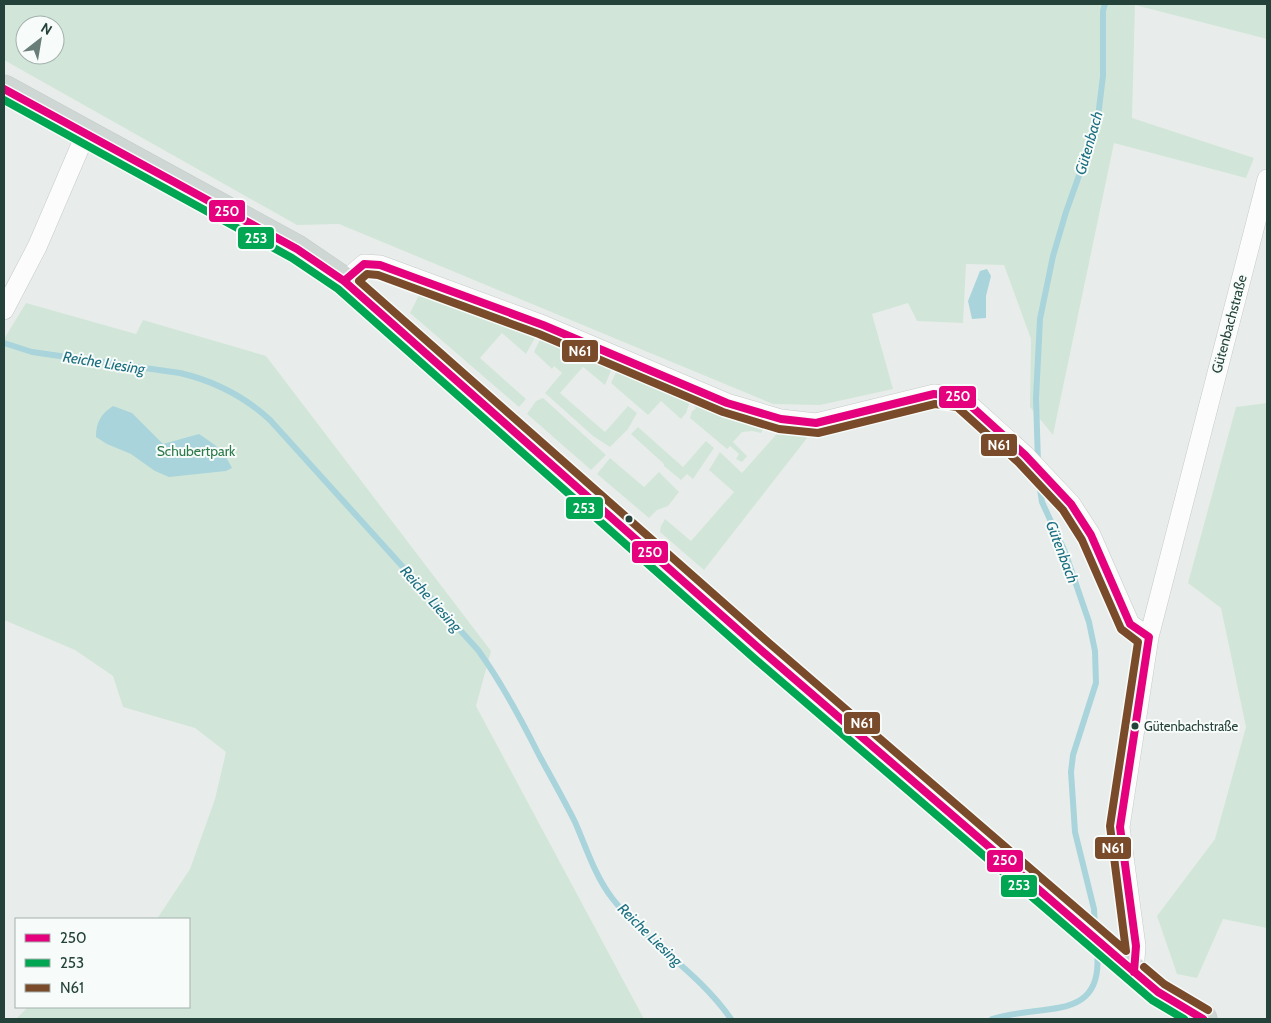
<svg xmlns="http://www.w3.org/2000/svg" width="1271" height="1023" font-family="Cabin,sans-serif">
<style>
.green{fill:#d1e6d8;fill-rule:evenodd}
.water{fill:#a9d4db}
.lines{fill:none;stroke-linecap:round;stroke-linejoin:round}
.stream{stroke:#a9d4db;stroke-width:6}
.minor-casing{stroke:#c5cac8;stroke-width:20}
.primary-casing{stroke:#c3ccc9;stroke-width:29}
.minor{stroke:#fcfcfc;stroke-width:19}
.primary{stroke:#cfd7d5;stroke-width:28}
.bus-1-casing{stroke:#f7fbf9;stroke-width:11}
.bus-2-casing{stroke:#f7fbf9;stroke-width:11}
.bus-3-casing{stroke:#f7fbf9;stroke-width:11}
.bus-1{stroke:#e5007d;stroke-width:8}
.bus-2{stroke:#00a651;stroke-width:8}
.bus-3{stroke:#7a4b2a;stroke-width:8}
.bus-dot{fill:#24423a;stroke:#f7fbf9;stroke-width:2}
.labels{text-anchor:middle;stroke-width:4;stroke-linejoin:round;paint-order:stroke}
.bus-label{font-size:13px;fill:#24423a;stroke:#f7fbf9;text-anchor:start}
.street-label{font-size:14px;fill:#24423a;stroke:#f7fbf9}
.park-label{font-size:14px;fill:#2d7a4b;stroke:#f7fbf9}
.water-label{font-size:15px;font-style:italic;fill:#1c6f80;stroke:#f7fbf9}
.line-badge{stroke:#f7fbf9;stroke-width:2}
.badge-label{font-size:14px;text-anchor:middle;font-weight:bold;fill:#fff}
</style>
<rect width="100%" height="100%" fill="#e8edeb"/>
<!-- green -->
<path class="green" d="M4,4H1267V39L1135,5L1132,118L1254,158L1246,178L1114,143L1053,435L1030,407L1031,339L1004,265L966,264L963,323L917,321L908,303L872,314L893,389L820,405L773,404L339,224L297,225L4,60ZM25,25H55V55H25Z
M421,291L537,334L526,354L502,333L480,358L526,399L519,407L410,313Z
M26,303L136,334L143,320L266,356L491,651L476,706L644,1019H4V1018H17L28,1007H189V919H157L190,869L215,799L226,752L195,728L123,707L113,676L75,650L4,620V339Z
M542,335L613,366L605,385L583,367L560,393L605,432L628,406L637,413L628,429L610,447L593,436L545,393L562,373L554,366L552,369L534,352Z
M618,368L690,401L686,413L681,419L661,401L648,415L611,383Z
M543,398L606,455L591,470L527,414L536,401Z
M695,402L742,421L764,427L761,433L752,431L742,432L733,442L747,456L742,462L736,459L739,454L730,446L727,449L690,418L692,411L694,410L696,408L694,406Z
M1267,403V928L1223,919L1197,978L1177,974L1157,916L1215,839L1246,727L1221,608L1188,583L1236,407Z
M638,427L683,467L706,441L714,448L693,479L687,474L681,480L664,466V464L631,434Z
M782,428L811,433L704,570L660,532L661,526L665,519L691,541L734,492L709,470L720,452L742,473Z
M610,458L644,487L659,472L679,492L668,506L657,510L649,518L597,474Z"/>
<!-- water -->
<path class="water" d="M987,269L991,276L986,296V318L972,319L968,301L980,271Z
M113,406L132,413L163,444L199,434C216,445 223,450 232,468L226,471L169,477L155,471L131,454L107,444L96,437C96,422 101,414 113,406Z"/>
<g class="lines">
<!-- stream -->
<path class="stream" d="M4,343L32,352L180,373C214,381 244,396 270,420L478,650C502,683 521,719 539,755C551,777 564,800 575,822C586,847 595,876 612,898C647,943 698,971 731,1019
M1038,463L1036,398L1040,319L1053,256L1066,212L1097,125L1103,76V11L1105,4
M1038,476L1042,502L1065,552L1089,622L1095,651L1096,683L1073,755L1071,772L1075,832L1094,909L1095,927
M992,1019C1042,1003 1104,1023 1097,952"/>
<!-- minor casing -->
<g class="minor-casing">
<path id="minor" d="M344,281L364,264L380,265L543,325L727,403L781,419L816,423L934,394L961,397L1025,455L1071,504L1091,535L1130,624L1149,637
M4,310L37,247L86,133
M1134,972L1136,946L1120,827L1149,637L1267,179"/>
</g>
<!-- primary casing -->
<g class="primary-casing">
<path id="primary" d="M4,89L297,249L344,281L762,651L1118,958L1158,992L1203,1019"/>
</g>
<!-- minor -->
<use href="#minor" class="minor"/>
<!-- primary -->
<use href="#primary" class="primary"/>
<!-- bus-1 casing -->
<g class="bus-1-casing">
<path id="bus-1" d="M4,89L297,249L344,281L762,651L1118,958L1158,992L1203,1019
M344,281L364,264L380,265L543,325L727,403L781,419L816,423L934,394L961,397L1025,455L1071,504L1091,535L1130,624L1149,637L1120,827L1136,946L1134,972"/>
</g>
<!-- bus-2 casing -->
<g class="bus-2-casing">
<path id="bus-2" d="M4,100L292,258L338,289L755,659L1152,1000L1184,1019"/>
</g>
<!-- bus-3 casing -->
<g class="bus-3-casing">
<path id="bus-3" d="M367,274L378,275L539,334L723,412L779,429L818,433L935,404L957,407L1018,462L1063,510L1082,540L1121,629L1138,642L1110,826L1126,951L769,643L359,281Z
M1144,967L1164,984L1208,1010"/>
</g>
<!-- bus-1 -->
<use href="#bus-1" class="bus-1"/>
<!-- bus-2 -->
<use href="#bus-2" class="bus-2"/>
<!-- bus-3 -->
<use href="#bus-3" class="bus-3"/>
</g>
<!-- markers -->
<g class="bus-dot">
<circle cx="629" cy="519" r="4.5"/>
<circle cx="1135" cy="726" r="4.5"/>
</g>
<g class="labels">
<!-- bus labels -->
<g class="bus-label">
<text x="1144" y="731">Gütenbachstraße</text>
</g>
<!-- street labels -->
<g class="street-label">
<text transform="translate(1229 324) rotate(-75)" y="5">Gütenbachstraße</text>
</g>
<!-- park labels -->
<g class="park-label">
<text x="196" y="456">Schubertpark</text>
</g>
<!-- water labels -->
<g class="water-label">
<text transform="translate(1089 143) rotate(-74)" y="5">Gütenbach</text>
<text transform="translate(104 363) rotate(9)" y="5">Reiche Liesing</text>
<text transform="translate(1062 552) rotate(69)" y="5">Gütenbach</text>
<text transform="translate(431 599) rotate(48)" y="5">Reiche Liesing</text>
<text transform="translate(650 935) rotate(44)" y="5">Reiche Liesing</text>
</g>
</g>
<g class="line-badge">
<rect x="208" y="199" width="38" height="24" rx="5" fill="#e5007d"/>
<rect x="237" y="226" width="38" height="24" rx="5" fill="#00a651"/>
<rect x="561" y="339" width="38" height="24" rx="5" fill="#7a4b2a"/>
<rect x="938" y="385" width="39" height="24" rx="5" fill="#e5007d"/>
<rect x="980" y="433" width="38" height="24" rx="5" fill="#7a4b2a"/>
<rect x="565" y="496" width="39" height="24" rx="5" fill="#00a651"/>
<rect x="631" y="540" width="38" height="24" rx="5" fill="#e5007d"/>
<rect x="843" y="711" width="38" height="24" rx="5" fill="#7a4b2a"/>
<rect x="1094" y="836" width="38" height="24" rx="5" fill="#7a4b2a"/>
<rect x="986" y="849" width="38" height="24" rx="5" fill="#e5007d"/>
<rect x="1000" y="874" width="38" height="24" rx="5" fill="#00a651"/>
</g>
<g class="badge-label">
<text x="227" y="216">250</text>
<text x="256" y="243">253</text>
<text x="580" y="356">N61</text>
<text x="958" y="401">250</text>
<text x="999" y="450">N61</text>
<text x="584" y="513">253</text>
<text x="650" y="557">250</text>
<text x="862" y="728">N61</text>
<text x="1113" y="853">N61</text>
<text x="1005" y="865">250</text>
<text x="1019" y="890">253</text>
</g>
<!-- border -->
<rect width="1271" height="1023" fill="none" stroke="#24423a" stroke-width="10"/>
<!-- legend -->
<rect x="15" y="918" width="175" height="90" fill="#f7fbf9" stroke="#a3b1ad"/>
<rect x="25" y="934" width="25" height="8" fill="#e5007d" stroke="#a3b1ad"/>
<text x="60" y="943" font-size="15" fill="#24423a">250</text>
<rect x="25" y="959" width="25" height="8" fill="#00a651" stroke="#a3b1ad"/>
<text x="60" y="968" font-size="15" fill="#24423a">253</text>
<rect x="25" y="984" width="25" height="8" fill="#7a4b2a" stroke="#a3b1ad"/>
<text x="60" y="993" font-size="15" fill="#24423a">N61</text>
<!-- north arrow -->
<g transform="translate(40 40) rotate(31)"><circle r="24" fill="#f7fbf9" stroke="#a3b1ad"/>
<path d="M0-4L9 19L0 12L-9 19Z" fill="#697e78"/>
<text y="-8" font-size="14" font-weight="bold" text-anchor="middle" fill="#24423a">N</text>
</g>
</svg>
